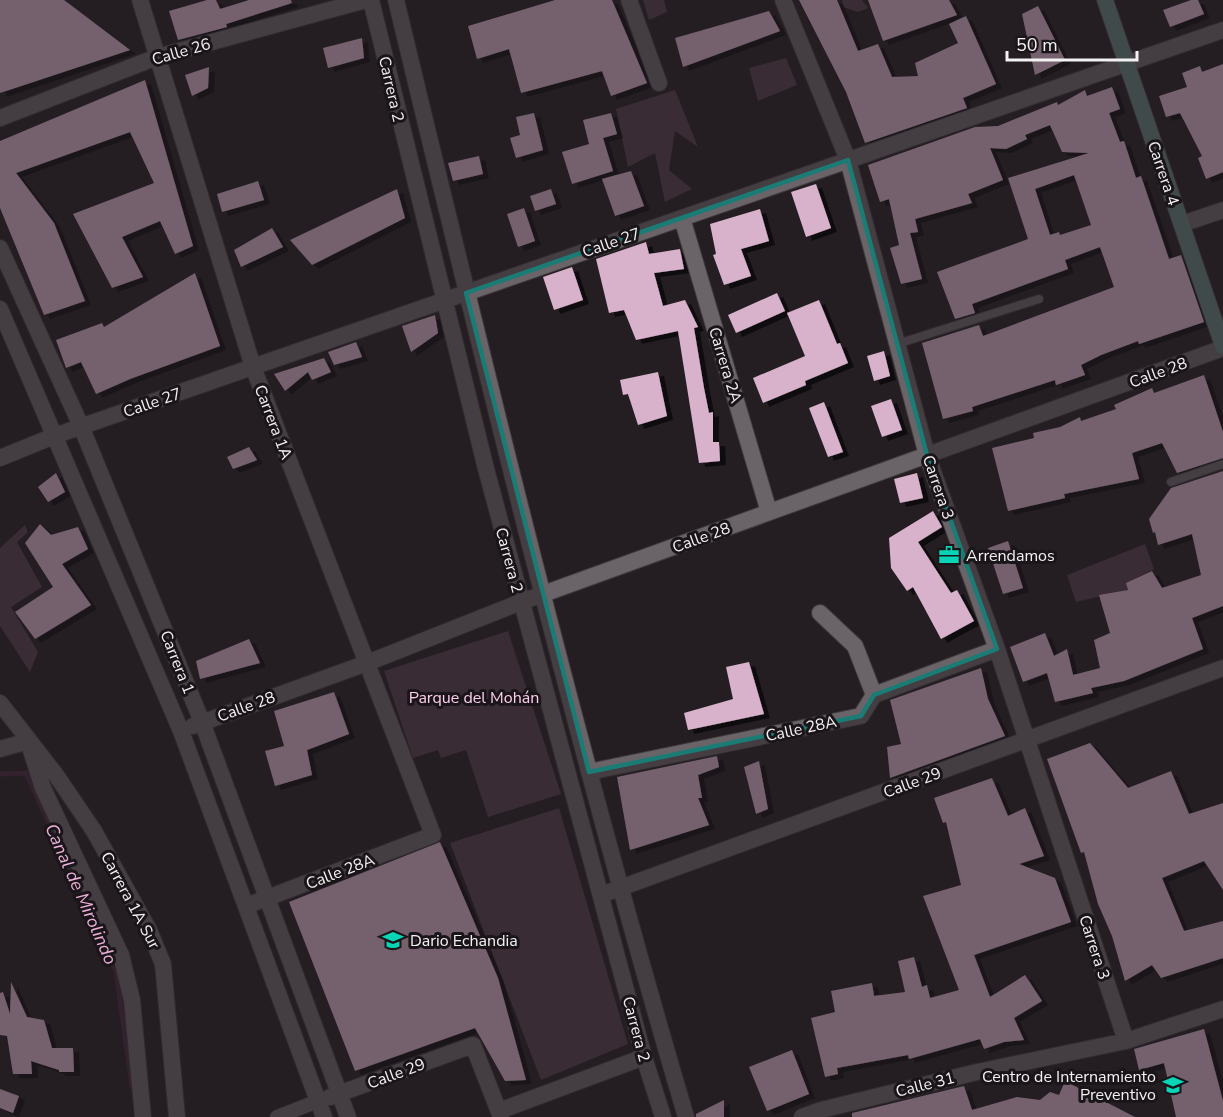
<svg xmlns="http://www.w3.org/2000/svg" width="1223" height="1117" font-family="'Nunito Sans',sans-serif">
<style>
.green{fill:#533e4c}
.lines{fill:none;stroke-linecap:round;stroke-linejoin:round}
.stream{stroke:#46273d;stroke-width:5}
.building{fill:#d8b1cb;fill-rule:evenodd;filter:url(#shadow)}
.service-casing{stroke:#403b3e;stroke-width:10}
.pedestrian-casing{stroke:#403b3e;stroke-width:15}
.minor-casing{stroke:#403b3e;stroke-width:18}
.tertiary-casing{stroke:#403b3e;stroke-width:18}
.secondary-casing{stroke:#403b3e;stroke-width:18}
.service{stroke:#6a6468;stroke-width:8}
.pedestrian{stroke:#6a6468;stroke-width:14}
.minor{stroke:#6a6468;stroke-width:16}
.tertiary{stroke:#6a6468;stroke-width:16}
.secondary{stroke:#65817d;stroke-width:16}
.marked{fill:none;stroke:#1a7c75;stroke-width:4.5;stroke-linejoin:round}
.labels{text-anchor:middle;stroke-width:6;stroke-linejoin:round;paint-order:stroke}
.street-label{font-size:16px;fill:#f4f1f3;stroke:#1a1519}
.poi-label{font-size:16px;fill:#f4f1f3;stroke:#1a1519;text-anchor:start}
.park-label{font-size:16px;fill:#fecdee;stroke:#1a1519}
.water-label{font-size:18px;font-style:italic;fill:#ebafd8;stroke:#1a1519}
</style>
<defs>
<filter id="shadow"><feDropShadow dx="6" dy="4" stdDeviation="0" flood-color="#0009"/></filter>
</defs>
<rect width="100%" height="100%" fill="#241e22"/>
<!-- green -->
<path class="green" d="M643,0H664L667,12L649,20Z
M842,0H862L868,8L858,12L843,7Z
M786,58L797,85L758,101L749,68Z
M675,90L698,147L675,131L669,170L692,189L665,202L655,153L628,167L616,109Z
M25,525L28,532L17,542L42,587L11,607L38,652L30,672L0,626V548Z
M1145,544L1154,569L1127,583L1128,590L1076,602L1067,575Z
M508,631L561,794L488,817L466,750L441,758L438,750L413,758L384,671Z
M559,808L628,1044L541,1080L450,843Z"/>
<g class="lines">
<!-- stream -->
<path class="stream" d="M0,774L26,773L116,971L132,1087"/>
</g>
<!-- building -->
<path class="building" d="M0,0H64L130,50L0,93Z
M207,0H216L220,9L249,0H291L292,3L226,24L227,27L178,40L169,11Z
M555,0H612L647,83L611,96L602,71L521,93L509,49L477,59L468,26Z
M799,0H837L858,51L878,44L892,77L918,76L915,63L958,43L949,24L966,16L996,84L963,98L967,108L865,143L846,92Z
M868,0H949L957,15L883,41Z
M1191,0H1198L1204,14L1170,27L1163,10Z
M1038,6L1065,60L1035,75L1022,14Z
M769,11L780,31L683,67L675,38Z
M362,38L364,58L328,68L323,48Z
M1223,64V172L1206,179L1198,158L1202,156L1180,113L1166,117L1159,96L1187,87L1182,73L1200,66L1202,72Z
M209,67L208,88L192,96L185,75Z
M145,80L193,246L175,254L160,221L122,237L143,277L112,288L73,214L154,183L130,132L16,173L54,223L85,301L44,315L0,208V141Z
M1112,87L1120,109L1109,113L1120,142L1124,141L1136,178L1141,176L1169,259L1181,255L1204,322L1139,344L1138,341L1101,355L1081,365L1085,375L1056,385L1055,380L972,407L973,411L943,419L922,343L979,325L983,336L1114,287L1100,247L1065,260L1068,269L972,304L975,313L955,319L937,272L1028,239L1008,178L1089,153L1062,152L1050,125L1025,135L1027,139L1006,149L990,148L1003,180L968,194L972,203L915,219L918,232L910,233L922,279L901,284L890,248L899,245L889,199L880,202L868,165L975,127L998,126L1057,102L1058,105L1085,90L1087,96ZM1074,175L1091,225L1060,235L1059,232L1050,235L1035,189Z
M534,113L543,150L516,158L510,138L520,135L516,117Z
M611,113L617,134L603,138L613,171L572,184L562,152L589,144L583,120Z
M479,156L483,174L453,181L448,163Z
M631,171L644,206L615,216L602,179Z
M258,181L264,200L222,212L217,194Z
M816,184L831,228L806,237L791,192Z
M397,189L405,218L312,265L290,240Z
M551,189L556,204L535,211L530,196Z
M524,208L535,241L518,247L507,214Z
M760,209L769,241L741,249L751,276L724,285L713,255L716,254L710,224Z
M272,228L283,247L241,267L234,250Z
M646,242L649,254L680,249L684,269L654,273L663,306L685,300L698,327L694,328L704,388L709,413L713,412V442H719L720,461L699,463L678,331L636,340L624,310L609,313L596,259Z
M572,267L583,300L554,310L543,277Z
M195,273L220,346L130,379L96,394L81,362L66,368L56,340L102,323L104,327Z
M777,293L785,311L736,333L728,315Z
M819,300L837,344L840,343L848,363L805,381L806,385L763,403L753,378L805,356L787,313Z
M435,315L438,333L411,352L402,326Z
M356,342L362,357L334,365L328,352Z
M884,351L890,376L874,381L867,356Z
M324,358L331,372L312,380L308,372L285,391L274,374Z
M658,372L667,416L638,425L628,394L623,395L620,380Z
M1204,375L1223,432V458L1177,473L1162,443L1132,453L1139,479L1064,494L1065,498L1008,511L992,448L1034,438L1033,433L1060,427L1080,417L1081,421L1116,409L1114,405L1152,388L1154,393Z
M891,399L902,430L882,437L871,406Z
M824,402L843,452L828,457L809,408Z
M249,447L257,460L233,469L227,457Z
M1223,471V606L1192,618L1203,649L1124,681L1091,688L1093,693L1055,702L1047,673L1023,682L1010,647L1045,633L1054,656L1067,649L1073,675L1100,668L1094,640L1110,633L1099,595L1128,590L1126,583L1152,571L1162,588L1201,575L1192,534L1158,545L1155,532L1153,533L1149,519L1171,488Z
M56,473L65,492L48,502L38,487Z
M917,473L923,498L900,503L894,479Z
M933,511L942,527L918,542L951,593L957,590L974,621L941,639L913,587L907,591L891,568L889,538Z
M40,524L51,535L78,527L88,549L62,564L91,605L35,639L15,612L53,587L25,543Z
M1008,541L1023,588L1003,594L988,548Z
M249,639L260,663L200,679L196,661Z
M749,662L764,714L688,730L684,713L733,699L726,667Z
M981,668L988,699L1005,736L890,778L887,747L901,744L890,700Z
M334,692L349,734L307,750L312,775L275,786L265,751L284,746L274,711Z
M1090,743L1128,788L1171,771L1189,814L1223,803V890L1204,861L1162,878L1184,931L1223,921V958L1161,978L1152,965L1125,981L1112,936L1098,904L1084,852L1081,853L1047,759Z
M717,756L719,767L698,775L702,798H698L709,825L630,850L617,777Z
M759,761L768,809L756,814L744,767Z
M992,778L1008,816L1025,808L1044,856L1019,864L1055,878L1071,922L974,955L990,997L1025,975L1042,1001L1014,1018L1024,1040L1004,1042L984,1049L980,1039L909,1059L908,1055L837,1068L838,1074L825,1077L811,1018L835,1012L831,991L872,983L874,996L905,992L898,961L914,957L922,987L927,985L930,998L959,990L923,896L961,885L946,822L943,823L934,798Z
M440,842L498,978L526,1080L505,1081L475,1028L355,1071L289,902Z
M11,982L27,1017L44,1020L52,1048H73L74,1072H59V1070L31,1061L32,1074H13L7,1036L0,1035V993L3,992L10,1014Z
M1204,1029L1223,1101V1117H1176L1164,1063L1139,1070L1134,1049Z
M792,1050L809,1094L767,1111L749,1067Z
M1065,1081L1135,1117H852V1113L964,1086L972,1110L1017,1097L1040,1100L1050,1092L1059,1095Z
M0,1089L19,1096L13,1113L0,1108Z
M724,1100V1117H696V1114Z"/>
<g class="lines">
<!-- service casing -->
<g class="service-casing">
<path id="service" d="M897,344L1039,299
M1171,482L1223,464"/>
</g>
<!-- pedestrian casing -->
<g class="pedestrian-casing">
<path id="pedestrian" d="M277,1117L318,1101"/>
</g>
<!-- minor casing -->
<g class="minor-casing">
<path id="minor" d="M140,0L253,367L433,835L246,906
M629,0L659,83
M783,0L848,160L927,455L997,649L1126,1041
M0,118L157,57L366,0
M682,218L769,512
M1182,224L1223,210
M0,248L81,426L202,722L348,1117
M0,309L181,731L324,1117
M0,458L54,436L1223,30
M820,613L855,646L874,695
M0,703L56,775L94,831L149,930L163,964L177,1117
M193,726L367,663L521,602
M0,749L28,741L43,788L121,955L132,1000L143,1117
M589,772L861,716L874,695L997,649
M601,895L1223,668
M330,1097L473,1045L501,1117
M499,1111L644,1057
M802,1117L821,1110L977,1072L1126,1041L1223,1009"/>
</g>
<!-- tertiary casing -->
<g class="tertiary-casing">
<path id="tertiary" d="M371,0L485,465L644,1057L663,1117
M396,0C486,374 577,748 686,1117
M521,602L1223,348"/>
</g>
<!-- secondary casing -->
<g class="secondary-casing">
<path id="secondary" d="M1105,0L1223,346"/>
</g>
<!-- service -->
<use href="#service" class="service"/>
<!-- pedestrian -->
<use href="#pedestrian" class="pedestrian"/>
<!-- minor -->
<use href="#minor" class="minor"/>
<!-- tertiary -->
<use href="#tertiary" class="tertiary"/>
<!-- secondary -->
<use href="#secondary" class="secondary"/>
</g>
<!-- marked area -->
<path d="M0 0H1223V1117H0ZM848,160L927,455L997,649L874,695L861,716L589,772L466,293Z" fill="#241e22" fill-opacity=".55" fill-rule="evenodd"/>
<path class="marked" d="M848,160L927,455L997,649L874,695L861,716L589,772L466,293Z"/>
<!-- icons -->
<defs>
<g id="office-bare" transform="scale(1.62)"><path d="M-6-3h4V-5.5h4V-3h4V5H-6ZM-1-4.5V-3h2v-1.5ZM-6 0V1H6V0Z" fill="#07d5b6" stroke="#1a1519" stroke-width="2.5" paint-order="stroke"/></g>
<g id="school-bare" transform="scale(1.62)"><path d="M0-5L7-2L0 1L-7-2ZM-4 1L0 2.5L4 1V4Q0 6-4 4Z" fill="#07d5b6" stroke="#1a1519" stroke-width="2.5" paint-order="stroke"/></g>
<g id="university-bare" transform="scale(1.62)"><path d="M0-5L7-2L0 1L-7-2ZM-4 1L0 2.5L4 1V4Q0 6-4 4Z" fill="#07d5b6" stroke="#1a1519" stroke-width="2.5" paint-order="stroke"/></g>
</defs>
<g fill-rule="evenodd">
<use href="#office-bare" x="949" y="555"/>
<use href="#school-bare" x="393" y="940"/>
<use href="#university-bare" x="1173" y="1085"/>
</g>
<g class="labels">
<!-- street labels -->
<g class="street-label">
<text transform="translate(181 51) rotate(-16)" y="6">Calle 26</text>
<text transform="translate(392 89) rotate(77)" y="6">Carrera 2</text>
<text transform="translate(1164 173) rotate(71)" y="6">Carrera 4</text>
<text transform="translate(611 242) rotate(-19)" y="6">Calle 27</text>
<text transform="translate(726 365) rotate(73)" y="6">Carrera 2A</text>
<text transform="translate(1158 372) rotate(-20)" y="6">Calle 28</text>
<text transform="translate(152 402) rotate(-19)" y="6">Calle 27</text>
<text transform="translate(274 422) rotate(69)" y="6">Carrera 1A</text>
<text transform="translate(939 487) rotate(71)" y="6">Carrera 3</text>
<text transform="translate(701 537) rotate(-20)" y="6">Calle 28</text>
<text transform="translate(510 560) rotate(75)" y="6">Carrera 2</text>
<text transform="translate(178 662) rotate(68)" y="6">Carrera 1</text>
<text transform="translate(246 706) rotate(-20)" y="6">Calle 28</text>
<text transform="translate(801 728) rotate(-12)" y="6">Calle 28A</text>
<text transform="translate(912 782) rotate(-20)" y="6">Calle 29</text>
<text transform="translate(340 871) rotate(-21)" y="6">Calle 28A</text>
<text transform="translate(131 900) rotate(62)" y="6">Carrera 1A Sur</text>
<text transform="translate(1095 947) rotate(72)" y="6">Carrera 3</text>
<text transform="translate(637 1029) rotate(75)" y="6">Carrera 2</text>
<text transform="translate(396 1073) rotate(-20)" y="6">Calle 29</text>
<text transform="translate(925 1084) rotate(-14)" y="6">Calle 31</text>
</g>
<!-- poi labels -->
<g class="poi-label">
<text x="966" y="561">Arrendamos</text>
<text x="410" y="946">Dario Echandia</text>
<text x="1156" y="1082" text-anchor="end">Centro de Internamiento<tspan x="1156" dy="18">Preventivo</tspan></text>
</g>
<!-- park labels -->
<g class="park-label">
<text x="474" y="703">Parque del Mohán</text>
</g>
<!-- water labels -->
<g class="water-label">
<text transform="translate(81 894) rotate(66)" y="6">Canal de Mirolindo</text>
</g>
</g>
<!-- scale -->
<path d="M1007 51v9h130v-9" fill="none" stroke="#f4f1f3" stroke-width="3"/>
<text x="1016" y="51" font-size="18" fill="#f4f1f3" stroke="#1a1519" stroke-width="4.5" paint-order="stroke">50 m</text>
</svg>
